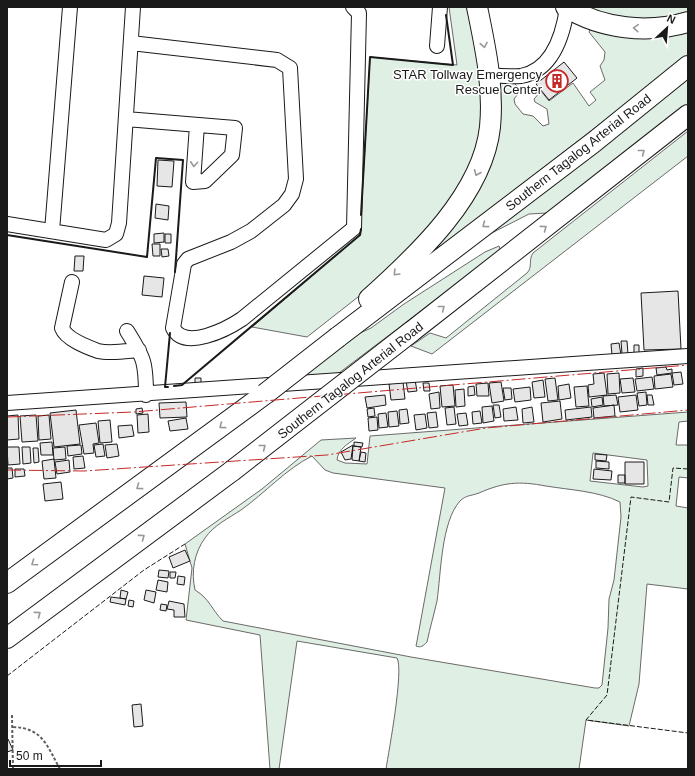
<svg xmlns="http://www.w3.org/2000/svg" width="695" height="776" font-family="Arial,sans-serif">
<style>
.green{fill:#e0efe3;stroke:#6a6a6a;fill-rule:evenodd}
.building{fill:#e6e6e6;stroke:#1a1a1a}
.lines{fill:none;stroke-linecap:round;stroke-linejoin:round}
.minor-casing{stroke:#1a1a1a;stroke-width:16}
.highway-casing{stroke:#1a1a1a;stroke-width:22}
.path{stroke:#5f5f5f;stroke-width:2;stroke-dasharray:3 2;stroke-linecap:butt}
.minor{stroke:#fff;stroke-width:14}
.highway{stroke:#fff;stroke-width:20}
.highway-bridge-casing{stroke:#1a1a1a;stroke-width:22;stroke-linecap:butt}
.highway-bridge{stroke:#fff;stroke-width:20}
.fence{stroke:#1a1a1a;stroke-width:1;stroke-dasharray:5 2;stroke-linecap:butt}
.wall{stroke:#1a1a1a;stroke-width:2}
.power{stroke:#c62828;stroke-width:1;stroke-dasharray:14 3 2 3;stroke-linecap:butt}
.oneway{stroke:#989898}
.labels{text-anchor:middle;stroke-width:3;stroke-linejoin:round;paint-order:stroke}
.poi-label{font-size:13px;fill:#1a1a1a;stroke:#fff;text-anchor:end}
.street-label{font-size:13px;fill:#1a1a1a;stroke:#fff}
</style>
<rect width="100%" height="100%" fill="#fff"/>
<!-- green -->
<path class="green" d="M449,7H471L483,70L480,132L476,153L456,193L412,246L358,297L307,337L252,327L360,235L370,57L457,65Z
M587,7H688V13C653,20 621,22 587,7Z
M590,29L688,31V56L429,256L446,230L499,84L501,82L514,83L519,88L518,94L514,99L515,104L523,114L533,116L543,126L549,124L547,109L535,102L534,99L541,91L549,101L573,83L589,106L596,100L590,92L605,80L600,66L604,60L605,52L589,32Z
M688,77V105L555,209L547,213L529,214L482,238Z
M688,131V156L432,354L411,346L430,333L446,338L527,273C533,267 528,260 533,253Z
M499,246L500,249L499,252L331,379H299L358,334L371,328L404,304L485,252Z
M688,412V421L679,422L676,445H688V478L679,477L676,506L688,508V589L647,584L639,684L629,726L586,720L579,769H386C389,750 404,670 397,658L297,641L279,769H270L260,635L186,620L192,568L185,544L262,489L321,440L356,438C348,444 338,449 337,460L345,463L367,464L370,436ZM593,453L647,460L648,486L643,487L590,481ZM312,456L325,470L333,473L445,488L417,641L416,646C421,648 423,646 427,642C430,628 434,614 437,601C441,574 441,522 460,501C466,495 471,496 479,493C504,482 519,481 546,486C570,490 598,491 620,502L621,517L614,580L609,599L608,628L602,685L599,688H595L411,657L223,621C211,609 210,599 195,590C191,572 194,553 205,538C214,525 229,518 241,510C265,493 286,469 312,456Z"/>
<!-- building -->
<path class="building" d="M564,62L577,78L549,100L536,84Z
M158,160L174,161L172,187L157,186Z
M156,204L169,206L168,220L155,218Z
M164,233V242L154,243V234Z
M165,234H171V243H165Z
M152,244H160V256H153Z
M161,249H168L169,256L162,257Z
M75,256H84L83,271H74Z
M144,276L164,278L162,297L142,295Z
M678,291L681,349L644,350L641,293Z
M621,341H627L628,354H622Z
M619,343L621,355H612L611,344Z
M634,345H639V354H634Z
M666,367L667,370L672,369V373L657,375L656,368Z
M643,368V376L636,377V369Z
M681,372L683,384L674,385L672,373Z
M604,373L607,395L589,397L588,385L594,384L593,374Z
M619,373L620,393L608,394L607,374Z
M671,374L673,387L655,389L654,376Z
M652,377L654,389L637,391L635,379Z
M195,378H201V383H195Z
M555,378L558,400L548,401L545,379Z
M633,378L635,392L622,393L620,379Z
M415,380L417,391L408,392L406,381Z
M543,380L545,397L534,398L532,382Z
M403,382L405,399L391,400L389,384Z
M501,382L504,401L492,403L489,383Z
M423,383H429L430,391H424Z
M488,383L489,396H477L476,384Z
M569,384L571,398L559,400L558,386Z
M453,385L455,406L442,407L440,386Z
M474,386L475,395L468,396V387Z
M587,386L589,406L576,407L574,387Z
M530,387L531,400L515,402L513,389Z
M503,388H511L512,399L505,400Z
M464,389L465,406L456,407L455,390Z
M439,392L440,408L431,409L429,394Z
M646,392L647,405L639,406L637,393Z
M385,395L386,405L367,408L365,397Z
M616,395L618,405L604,406L603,396Z
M636,395L638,410L620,412L618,397Z
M647,395H652L654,405H648Z
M602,397L603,405L592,407L591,399Z
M560,401L562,419L543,422L541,403Z
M186,402L187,417L160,418L159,403Z
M493,405H499L501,417L495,418Z
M614,405L615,416L594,418L593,408Z
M492,406L494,421L483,423L482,407Z
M454,407L456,424L447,425L445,408Z
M516,407L518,420L504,421L503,409Z
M532,407L534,422L523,423L522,409Z
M591,407L592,417L566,420L565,410Z
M142,408L143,413L136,414V409Z
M374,408L375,416L368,417L367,409Z
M407,409L409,423L400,424L399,410Z
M76,410L80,444L54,447L50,413Z
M397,411L399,426L389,427L388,412Z
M480,411L482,423L473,424L472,412Z
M436,412L438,427L429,428L427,413Z
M386,413L388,427L379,428L378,414Z
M466,413L468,425L459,426L457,414Z
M148,414L149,432L138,433L137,415Z
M425,414L427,428L416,430L414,415Z
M18,415L19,439L7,440V416Z
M36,415L38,441L22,442L20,416Z
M49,415L51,439L39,440L38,416Z
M377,417L378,430L369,431L368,418Z
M186,418L188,429L170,431L168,421Z
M110,420L112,442L100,443L98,421Z
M96,423L99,443L93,444L94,453L84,454L79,425Z
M132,425L134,436L119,438L118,426Z
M52,442L53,455H41L40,443Z
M354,442L363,443L362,447L354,446Z
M103,444L105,456L96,457L94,445Z
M117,444L119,456L107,458L105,445Z
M81,445L82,454L68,456L67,446Z
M353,445L351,459L345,460L341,452Z
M353,446L361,447L359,461L352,460Z
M7,447H19L20,464L8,465Z
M22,447H30L31,463L23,464Z
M65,447L66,459L54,460L53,448Z
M33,448H38L39,462L34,463Z
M361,452L366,453L365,462L359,461Z
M595,454L607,455L606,461L595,460Z
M83,456L85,468L74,469L73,457Z
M54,459L56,478L44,479L42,461Z
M69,460L70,472L57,474L55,462Z
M596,461L609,462V469L596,468Z
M625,462H644V484H625Z
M7,468H12L13,478L7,479Z
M15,469H24L25,476L15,477Z
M594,469L612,471L611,480L593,479Z
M618,475H625V483H618Z
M61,482L63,499L45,501L43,484Z
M185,550L190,561L173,568L169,557Z
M159,570L169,571L168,578L158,577Z
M170,572H176L175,578H170Z
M178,576L185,577L184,585L177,584Z
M158,580L168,582L167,592L156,590Z
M121,590L128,592L126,599L120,598Z
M146,590L156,592L154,603L144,600Z
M111,597L126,599L125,605L110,602Z
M129,600L134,601L133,607L128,606Z
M169,601L184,604L185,617H174V610L167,609Z
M161,604L167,605L166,611L160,610Z
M141,704L143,726L134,727L132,705Z
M8,739L13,750L7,752V740Z"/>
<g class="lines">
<!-- minor casing -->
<g class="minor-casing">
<path id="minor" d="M131,43L277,60L290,68L296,179L292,194L284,205L251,231L231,242L188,259L184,264L173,328C185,351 227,329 242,319L354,228L359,13L353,7
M437,46L440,7
M489,75C500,76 510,77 521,76C553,70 563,35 567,8
M126,119L235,128L232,155L205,181L193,182L197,125
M7,224L106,240L116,234L119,223L133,7
M52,231L70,7
M72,282L62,328C66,339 87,347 98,351C110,354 127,351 139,350
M127,331C144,358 146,362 146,395
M7,403L688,356"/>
</g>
<!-- highway casing -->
<g class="highway-casing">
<path id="highway" d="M566,7C602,29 648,34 688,22
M369,299C418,255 483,194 490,127C494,86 485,46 477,7
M411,332L688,115
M338,337L594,142L688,66
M7,583L265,394
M7,638L232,471"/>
</g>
<!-- path -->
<path class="path" d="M12,715L13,769
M13,727C43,728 47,746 60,769"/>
<!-- minor -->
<use href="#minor" class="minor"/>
<!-- highway -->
<use href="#highway" class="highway"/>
<!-- highway-bridge casing -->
<g class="highway-bridge-casing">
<path id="highway-bridge" d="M265,394L338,337
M232,471L411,332"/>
</g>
<!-- highway-bridge -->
<use href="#highway-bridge" class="highway-bridge"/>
<!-- fence -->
<path class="fence" d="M688,469L673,468L669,502L631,497L607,695L586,720L688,733
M7,676L144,570L185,544"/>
<!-- wall -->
<path class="wall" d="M361,215L370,57L453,65L446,15
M7,235L147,257L156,158L183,160L175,272
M174,386L182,385L360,235L361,229
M168,387H165L170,333"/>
<!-- power -->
<path class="power" d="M7,417L134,412L688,365
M7,470L84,471L327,455L486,428L688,410"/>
</g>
<!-- one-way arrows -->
<defs><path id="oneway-chevron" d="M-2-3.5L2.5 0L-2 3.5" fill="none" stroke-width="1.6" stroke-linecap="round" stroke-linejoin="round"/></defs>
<g class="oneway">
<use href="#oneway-chevron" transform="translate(636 28) rotate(-176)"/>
<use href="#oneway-chevron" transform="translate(484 45) rotate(80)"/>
<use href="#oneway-chevron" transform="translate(642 152) rotate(-38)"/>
<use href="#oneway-chevron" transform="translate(194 164) rotate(94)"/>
<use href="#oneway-chevron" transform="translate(477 173) rotate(113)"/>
<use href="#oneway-chevron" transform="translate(485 225) rotate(143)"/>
<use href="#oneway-chevron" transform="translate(544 228) rotate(-37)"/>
<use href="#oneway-chevron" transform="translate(396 273) rotate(135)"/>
<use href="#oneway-chevron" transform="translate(442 308) rotate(-38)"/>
<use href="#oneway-chevron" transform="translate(222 426) rotate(143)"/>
<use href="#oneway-chevron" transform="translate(263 447) rotate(-38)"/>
<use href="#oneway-chevron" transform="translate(139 487) rotate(144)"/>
<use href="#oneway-chevron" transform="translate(142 537) rotate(-36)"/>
<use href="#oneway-chevron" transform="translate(34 563) rotate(145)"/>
<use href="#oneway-chevron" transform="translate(38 614) rotate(-37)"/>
</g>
<!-- icons -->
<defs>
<g id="building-ring" transform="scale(1.15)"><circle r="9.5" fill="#fff" stroke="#c62828" stroke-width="1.5"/><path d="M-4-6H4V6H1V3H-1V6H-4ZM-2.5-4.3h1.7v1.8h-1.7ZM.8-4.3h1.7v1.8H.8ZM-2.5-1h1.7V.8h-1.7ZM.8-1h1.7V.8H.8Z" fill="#c62828"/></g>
</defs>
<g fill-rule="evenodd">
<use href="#building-ring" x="557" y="81"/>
</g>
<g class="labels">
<!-- poi labels -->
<g class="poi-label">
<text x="542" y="79">STAR Tollway Emergency<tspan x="542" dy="15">Rescue Center</tspan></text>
</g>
<!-- street labels -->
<g class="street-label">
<text transform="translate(578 152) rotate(-38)" y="5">Southern Tagalog Arterial Road</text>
<text transform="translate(350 380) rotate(-38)" y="5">Southern Tagalog Arterial Road</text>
</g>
</g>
<!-- border -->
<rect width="695" height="776" fill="none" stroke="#1a1a1a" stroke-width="16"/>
<!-- north arrow -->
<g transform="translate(667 28) rotate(26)" stroke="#ffffff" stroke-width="3" paint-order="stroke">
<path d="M0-3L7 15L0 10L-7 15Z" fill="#1a1a1a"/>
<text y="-6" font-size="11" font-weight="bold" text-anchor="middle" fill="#1a1a1a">N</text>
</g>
<!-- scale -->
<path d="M10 760v6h91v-6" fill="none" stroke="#1a1a1a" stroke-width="2"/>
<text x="16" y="760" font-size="12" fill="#1a1a1a" stroke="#ffffff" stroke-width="3" paint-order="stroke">50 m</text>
</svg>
